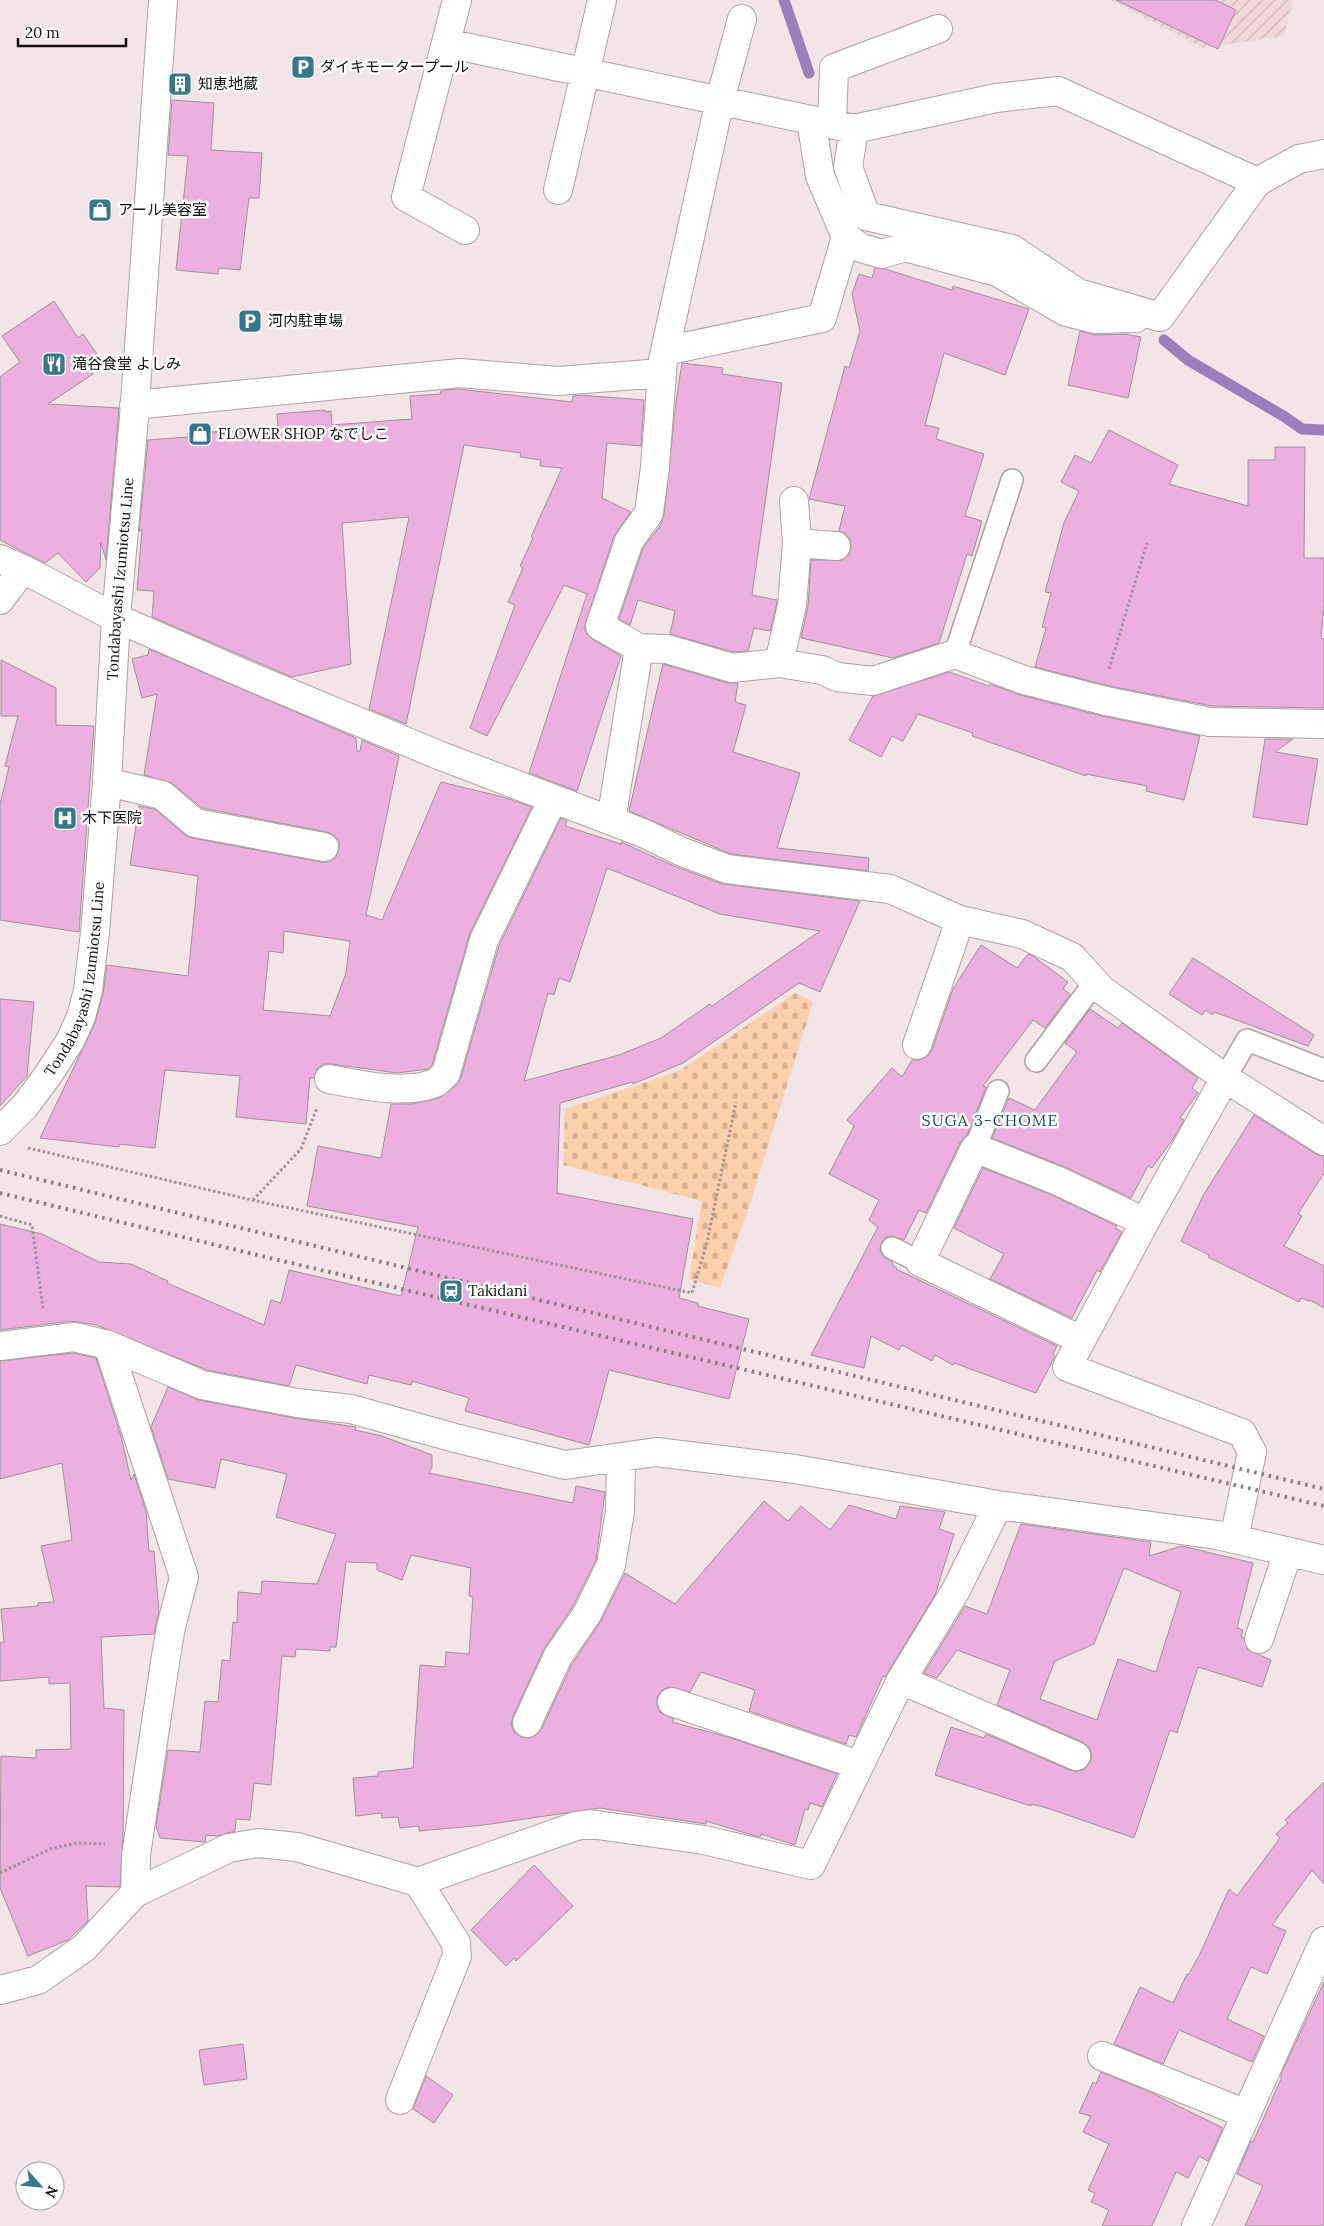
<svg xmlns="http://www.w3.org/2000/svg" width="1324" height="2226" font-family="Lora,'Noto Sans JP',serif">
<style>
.industrial{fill:url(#industrial-furrows)}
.cemetery{fill:url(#cemetery-stones)}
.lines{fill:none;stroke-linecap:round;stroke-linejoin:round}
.stream{stroke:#9b7fbb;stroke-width:11}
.building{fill:#ecb0df;stroke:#9c929a;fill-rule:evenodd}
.lane-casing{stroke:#afa1a4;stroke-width:24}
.street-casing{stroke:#afa1a4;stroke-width:30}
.secondary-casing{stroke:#afa1a4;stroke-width:30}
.primary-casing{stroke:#afa1a4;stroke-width:30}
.path{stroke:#9f9496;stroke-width:3;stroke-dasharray:2.5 2.5;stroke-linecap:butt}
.lane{stroke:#fff;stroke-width:21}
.street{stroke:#fff;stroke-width:28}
.secondary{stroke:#fff;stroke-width:28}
.primary{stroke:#fff;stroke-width:28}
.rail{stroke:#897f81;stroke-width:4;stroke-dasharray:2.5 5;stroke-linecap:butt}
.labels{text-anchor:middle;stroke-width:5;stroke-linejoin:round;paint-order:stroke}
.poi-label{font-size:15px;fill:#120d0e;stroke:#fff;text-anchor:start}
.street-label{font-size:15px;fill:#120d0e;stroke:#fff}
.neighbourhood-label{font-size:16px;letter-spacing:1px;fill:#174e5b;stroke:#fff}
</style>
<defs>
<pattern id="industrial-furrows" width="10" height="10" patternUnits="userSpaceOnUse" patternTransform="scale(1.25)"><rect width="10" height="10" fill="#efd7dc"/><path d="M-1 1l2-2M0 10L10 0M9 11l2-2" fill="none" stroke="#ccb7bc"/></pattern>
<pattern id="cemetery-stones" width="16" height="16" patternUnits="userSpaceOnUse" patternTransform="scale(1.25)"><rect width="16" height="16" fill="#fad0ad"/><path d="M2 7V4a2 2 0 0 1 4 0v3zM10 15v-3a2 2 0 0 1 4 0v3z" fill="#d5b194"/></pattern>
</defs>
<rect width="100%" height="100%" fill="#f3e4e7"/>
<!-- industrial -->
<path class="industrial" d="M1111,0H1293L1284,36L1203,48Z"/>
<!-- cemetery -->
<path class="cemetery" d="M795,993L813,1002L748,1210L720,1288L689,1279L702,1201L563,1165L565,1109L679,1071Z"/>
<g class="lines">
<!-- stream -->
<path class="stream" d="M784,0L809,73
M1164,340L1188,360L1285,417L1302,429L1324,430"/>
</g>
<!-- building -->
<path class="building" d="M1116,0H1215L1236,10L1218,49Z
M172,100L214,103L211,150L262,153L259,198H249L240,270L219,268L218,274L176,270L188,156L168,155Z
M875,268L885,269L952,290L953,286L1029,309L1005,375L944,353L925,425L939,428L936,439L984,454L965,516L982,521L972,556L967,554L939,643L893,658L801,638L808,606L811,560H842L849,555L851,548L850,539L845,533L839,531L845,506L809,499L845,366L849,368L860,331L852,294L859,274L872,278Z
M54,301L78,338L83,334L101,360L89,368L93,374L48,404L119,408L106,560L101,543L100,568L86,582L58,553L45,563L0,540V377L20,362L2,336Z
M1080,331L1095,335L1125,334L1141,337L1128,398L1068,385Z
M682,363L723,368L722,374L782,383L752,595L777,600V603L770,631L754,628L748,651L733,652L670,634L675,611L638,600L630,625L619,619L643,548L660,526L664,515L676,402Z
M458,389L572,402L573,396L579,395L644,400L641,446L607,443L602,498L631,512L614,536L584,628L587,634L592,639L621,656L577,791L529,773L587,594L564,585L487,736L470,728L515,605L508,602L523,568L520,566L533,538L531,537L562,468L540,466L541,460L520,457L521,453L464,445L406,724L369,709L409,517L342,523L351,664L292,677L152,617L154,591L137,590L142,529L139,532L148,440L188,437V433L278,429L277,414L325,410V412L331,411L332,425L412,419L410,396L441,394L440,392L444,390Z
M1109,430L1178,465L1169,484L1248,506V460H1275V447H1305L1304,558H1324V605L1321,638L1324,639V708L1212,706L1109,686L1035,667L1046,628L1042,627L1051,593L1045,592L1064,523L1079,491L1061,482L1075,455L1091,463Z
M149,649L356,738L357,751H360L362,740L399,756L366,915L382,920L441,782L503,797L532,807L470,933L432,1065L428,1069L397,1073L332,1064H323L317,1069L314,1078H310L306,1124L236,1117L240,1076L165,1070L155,1148L119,1144V1147L40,1138L95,1023L103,994L107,965L188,976L198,876L130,865L139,806L155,809L185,835L192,838L321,862H330L336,857L339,850V841L334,835L327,832L202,808L172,783L144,775L157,694L142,698L132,659L148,655ZM284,931L350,941L346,973L330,1016L263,1010L269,951L283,953Z
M1,660L56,688V725L94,726L79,932L0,920V804L9,767L5,766L18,716H1Z
M663,664L728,683H738L735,702L746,705L733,752L800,773L777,848L869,858L868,871L731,854L629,811Z
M949,672L989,686L990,684L1020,695L1102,716L1200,736L1184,800L1146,791L1147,786L1086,774V776L972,736L973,733L918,714L903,741L892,736L881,757L849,740L873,696Z
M1265,739H1293L1275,752L1318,759L1307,825L1253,817Z
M561,818L567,821L565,826L621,844V842L674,866L722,884L860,901L820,992L799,983L683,1063L633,1084L632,1082L560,1103L557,1193L693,1219L679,1298L698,1303V1306L749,1319L729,1399L609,1370L589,1445L465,1411L469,1398L412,1381L411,1385L369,1375L367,1384L296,1365L289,1386L207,1370L96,1325L72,1321L0,1330V1224L42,1234L99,1262L131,1264L168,1281L167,1283L264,1325L271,1300L281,1303L289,1270L401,1296L418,1227L307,1206L318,1146L381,1158L391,1104H412L439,1098L458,1084L461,1077L499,946ZM607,868L720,914L820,931L712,1006L710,1004L661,1038L619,1055L524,1081L548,993L554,995L559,978L570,982Z
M981,945L1017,968L1028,954L1033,956L1068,982L1063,989L1070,994L1045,1028L1033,1020L983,1086L986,1087L967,1135L961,1141L926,1213L919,1210L904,1240L892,1236L886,1237L881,1243L880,1249L882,1255L893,1263L892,1265L897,1268L896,1269L1057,1346L1053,1354L1055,1356L1036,1393L954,1363L953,1365L935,1355L932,1361L902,1345L899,1350L871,1336L864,1368L811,1355L878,1227L869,1220L879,1200L829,1174L854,1126L847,1120L892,1068L902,1077L912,1060H920L928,1056L932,1050L953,989Z
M1193,958L1314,1035L1308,1046L1214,1012L1212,1015L1206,1010L1202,1015L1169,994Z
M0,999L34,1002L27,1076L0,1106Z
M1090,1009L1118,1028L1122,1023L1198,1078L1192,1088L1198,1093L1180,1118L1184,1120L1173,1139L1152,1168L1148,1166L1131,1198L1065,1167L992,1138L1009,1098L1035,1110L1077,1052L1065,1043Z
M1254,1115L1316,1154L1324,1157V1173L1298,1214L1302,1216L1284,1246L1324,1266V1308L1310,1300L1309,1301L1301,1298L1299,1302L1281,1293L1208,1257L1209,1255L1181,1241L1204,1194Z
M983,1168L1052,1195L1117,1226L1115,1228L1122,1232L1100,1272L1097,1270L1072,1318L990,1279L1004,1254L954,1228Z
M73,1353L96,1358L121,1436L131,1480L134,1474L146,1511L149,1551H154L159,1612L154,1634L101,1637L104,1708L124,1710L123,1838L120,1887L86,1886L88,1921L68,1940L28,1956L0,1888L1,1756L36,1758V1750L71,1749L70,1683L49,1684V1677L0,1681V1643L4,1642L1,1609L38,1606V1603L54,1602L41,1546L72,1540L62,1463L0,1479V1361Z
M168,1387L199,1400L294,1418L356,1427L355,1430L382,1436L432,1455V1467L429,1473L573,1503L576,1486L605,1492L596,1560L573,1606L544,1649L513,1716L511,1724L514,1732L521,1737L529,1738L536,1735L541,1730L572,1664L601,1621L625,1573L675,1604L764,1501L788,1521L801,1506L830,1530L849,1505L896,1519L900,1506L945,1512L939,1529L954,1534L935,1595L885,1677L883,1676L856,1737L849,1735L846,1744L749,1711L755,1690L701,1672L690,1692L669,1687L662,1690L657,1697V1705L660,1712L674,1719L672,1722L731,1738L837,1774L822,1807L810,1803L808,1810L805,1809L795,1845L761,1834L760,1837L752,1835L706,1821V1824L600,1808L484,1825L419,1831V1826L400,1828L398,1817L382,1818L381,1813L356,1816L353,1778L378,1776V1772L413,1768L420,1665L445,1667L446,1652L469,1654L473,1597L469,1596L471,1568L411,1555L402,1580L377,1570V1563L346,1562L336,1647H330V1651L296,1649L295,1657L282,1656L271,1785L254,1783L250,1820L236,1819L235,1831L218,1836L206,1835L205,1842L160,1838L156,1826L168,1750L200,1752L205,1701L218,1702L222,1660L230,1661L233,1622L237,1623L238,1592L261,1594L262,1581L317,1584L336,1534L276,1517L287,1474L221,1459L215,1488L168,1479L151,1427Z
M1021,1524L1151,1542L1149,1556L1182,1546L1253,1563L1237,1628L1243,1630L1241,1637L1244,1638L1248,1650L1271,1660L1262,1687L1198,1667L1177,1733L1170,1730L1134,1838L1047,1808L1031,1804V1806L935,1775L951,1727L984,1738L986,1734L1070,1770L1077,1772L1085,1769L1090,1762L1092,1755L1089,1747L1082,1742L997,1705L1010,1670L957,1650L937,1678L924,1673L965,1606L987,1614ZM1124,1568L1181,1592L1156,1672L1118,1659L1097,1720L1040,1699L1055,1661L1094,1644Z
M1324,1782V1884L1312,1870L1272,1925L1286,1931L1267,1974L1251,1967L1227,2019L1264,2036L1252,2062L1179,2030L1163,2064L1114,2044L1140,1987L1173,2003L1187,1974L1188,1975L1199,1956L1229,1889L1237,1896L1280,1838L1276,1834L1288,1823L1285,1820Z
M534,1865L573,1906L516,1961L514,1958L506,1966L471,1930Z
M1324,1982V2226H1245L1263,2186L1237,2174L1251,2141L1253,2142L1281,2079V2074Z
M243,2044L247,2079L204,2085L199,2050Z
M1101,2072L1150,2092L1223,2128L1208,2161L1199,2156L1188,2178L1176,2172L1152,2226H1102L1109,2210L1091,2202L1095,2193L1088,2190L1109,2144L1083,2132L1091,2116L1079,2113L1093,2082L1096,2084Z
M426,2076L453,2095L434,2123L413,2109Z"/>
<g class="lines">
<!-- lane casing -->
<g class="lane-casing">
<path id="lane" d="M955,654L1012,480
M1036,1061L1095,982
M1225,1078L1247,1040L1324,1070
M975,1148L998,1091
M892,1248L920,1262"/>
</g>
<!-- street casing -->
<g class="street-casing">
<path id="street" d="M457,0L406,197L465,230
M742,19L720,100L663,360L655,467L649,513L629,541L600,626L639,648L667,649L732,668L779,663L822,670L837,677L873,681L955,654L1024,680L1106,701L1210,722L1324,724
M446,43L854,129L996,98L1058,91L1257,182L1160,317L1078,293L1012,249L866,216L848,167L854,129
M811,120L820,176L846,237L861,248L882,254L905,247L997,272L1066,312L1095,319L1136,318
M832,124L834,68L938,29
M558,190L602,0
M665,351L822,318L846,237
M134,405L460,373L558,381L662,373
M797,543L836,546
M0,559L23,569L116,618L249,676L441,756L643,833L680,851L727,869L890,889L960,920L1022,934L1072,957L1102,990L1225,1078L1324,1141
M0,600L23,569
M779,663L792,605L797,543L794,501
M107,782L162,795L195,823L324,847
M611,821L639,648
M917,1045L960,920
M1225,1078L1147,1218L1067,1367L1242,1433L1252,1452L1234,1539
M329,1079C360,1085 405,1095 435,1083C439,1081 443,1076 446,1073L484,940L553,799
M1081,1340L920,1262L975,1148L1058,1181L1145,1222
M108,1345L184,1577L171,1627L166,1656L136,1855L135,1893
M0,1346L74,1337L108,1345L202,1385L297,1403L351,1409L455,1438L565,1465L656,1452L795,1469L998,1505L1217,1535L1324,1560
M1259,1639L1288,1552
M901,1680L1076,1756
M672,1702L859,1765
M527,1723L558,1656L587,1614L611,1565L620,1512L621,1457
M0,1990L38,1980L84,1948L135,1893L229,1848L258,1843L297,1847L418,1882L576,1826L590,1824L704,1840L811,1865L901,1680L956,1590L998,1505
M1102,2056L1246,2114
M400,2100L457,1956L456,1943L418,1882
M1196,2226L1324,1941"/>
</g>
<!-- secondary casing -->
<g class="secondary-casing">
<path id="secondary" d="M1257,182L1299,159L1324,154"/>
</g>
<!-- primary casing -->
<g class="primary-casing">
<g id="primary">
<path id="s1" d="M0,1131L25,1106L48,1075L70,1041L81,1017L88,990L95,933L107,782L116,618L134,418L163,0"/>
</g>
</g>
<!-- path -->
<path class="path" d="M1109,669L1147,543
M28,1148L252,1200L692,1293L707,1242L736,1102
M253,1200L301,1149L317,1108
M0,1216L32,1225L43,1309
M0,1873L50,1849L76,1843L105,1844"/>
<!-- lane -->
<use href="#lane" class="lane"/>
<!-- street -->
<use href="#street" class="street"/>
<!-- secondary -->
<use href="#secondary" class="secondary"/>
<!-- primary -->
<use href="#primary" class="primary"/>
<!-- rail -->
<path class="rail" d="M0,1170L1324,1489
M0,1193L274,1259L1324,1506"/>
</g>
<!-- icons -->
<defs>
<g id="parking-square" transform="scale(1.25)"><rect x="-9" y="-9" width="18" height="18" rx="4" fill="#367889" stroke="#fff"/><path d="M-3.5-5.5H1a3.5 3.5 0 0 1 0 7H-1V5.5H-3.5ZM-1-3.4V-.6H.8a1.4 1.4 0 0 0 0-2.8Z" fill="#fff"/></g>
<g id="building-square" transform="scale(1.25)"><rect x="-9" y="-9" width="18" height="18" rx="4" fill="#367889" stroke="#fff"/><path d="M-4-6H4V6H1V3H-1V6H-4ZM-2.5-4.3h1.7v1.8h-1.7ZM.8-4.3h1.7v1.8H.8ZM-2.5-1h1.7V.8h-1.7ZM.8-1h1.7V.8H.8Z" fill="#fff"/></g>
<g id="shop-square" transform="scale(1.25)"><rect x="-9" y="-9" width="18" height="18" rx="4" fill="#367889" stroke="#fff"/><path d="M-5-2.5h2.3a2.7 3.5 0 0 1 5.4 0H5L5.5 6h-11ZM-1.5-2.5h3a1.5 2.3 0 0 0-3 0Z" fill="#fff"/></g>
<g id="restaurant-square" transform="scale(1.25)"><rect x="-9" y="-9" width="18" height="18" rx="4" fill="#367889" stroke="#fff"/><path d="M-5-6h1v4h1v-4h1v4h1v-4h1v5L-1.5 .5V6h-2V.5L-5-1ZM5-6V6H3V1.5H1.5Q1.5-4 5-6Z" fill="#fff"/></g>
<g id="hospital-square" transform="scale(1.25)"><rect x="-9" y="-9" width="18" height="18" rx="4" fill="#367889" stroke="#fff"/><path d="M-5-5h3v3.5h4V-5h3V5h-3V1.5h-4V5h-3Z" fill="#fff"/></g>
<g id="station-square" transform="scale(1.25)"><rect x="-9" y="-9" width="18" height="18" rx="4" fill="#367889" stroke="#fff"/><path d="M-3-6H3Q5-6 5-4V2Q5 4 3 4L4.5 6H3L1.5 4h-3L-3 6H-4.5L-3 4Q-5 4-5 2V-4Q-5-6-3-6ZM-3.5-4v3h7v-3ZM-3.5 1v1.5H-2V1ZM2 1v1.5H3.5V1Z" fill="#fff"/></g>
</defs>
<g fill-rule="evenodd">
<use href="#parking-square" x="303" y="67"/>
<use href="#building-square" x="180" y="84"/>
<use href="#shop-square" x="100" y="210"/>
<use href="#parking-square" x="250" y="321"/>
<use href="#restaurant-square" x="54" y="364"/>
<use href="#shop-square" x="200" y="434"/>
<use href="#hospital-square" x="65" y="818"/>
<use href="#station-square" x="451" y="1291"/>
</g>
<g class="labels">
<!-- poi labels -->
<g class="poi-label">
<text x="320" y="72">ダイキモータープール</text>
<text x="198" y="89">知恵地蔵</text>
<text x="118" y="215">アール美容室</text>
<text x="268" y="326">河内駐車場</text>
<text x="72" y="369">滝谷食堂 よしみ</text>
<text x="218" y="439">FLOWER SHOP なでしこ</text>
<text x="82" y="823">木下医院</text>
<text x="468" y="1296">Takidani</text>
</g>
<!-- street labels -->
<g class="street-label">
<text dy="5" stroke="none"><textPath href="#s1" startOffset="581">Tondabayashi Izumiotsu Line</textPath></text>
<text dy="5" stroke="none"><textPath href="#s1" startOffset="176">Tondabayashi Izumiotsu Line</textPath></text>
</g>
<!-- neighbourhood labels -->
<g class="neighbourhood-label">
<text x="990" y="1126">SUGA 3-CHOME</text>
</g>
</g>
<!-- north arrow -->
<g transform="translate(40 2186) rotate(117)"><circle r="24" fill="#ffffff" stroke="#a09e9f"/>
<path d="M0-4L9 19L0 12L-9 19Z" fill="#367889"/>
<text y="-8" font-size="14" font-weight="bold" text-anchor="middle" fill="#120d0e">N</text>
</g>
<!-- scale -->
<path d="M18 38v8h108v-8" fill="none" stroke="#120d0e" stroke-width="2.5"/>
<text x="25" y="38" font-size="15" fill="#120d0e" stroke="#ffffff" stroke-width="4" paint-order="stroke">20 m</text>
</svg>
